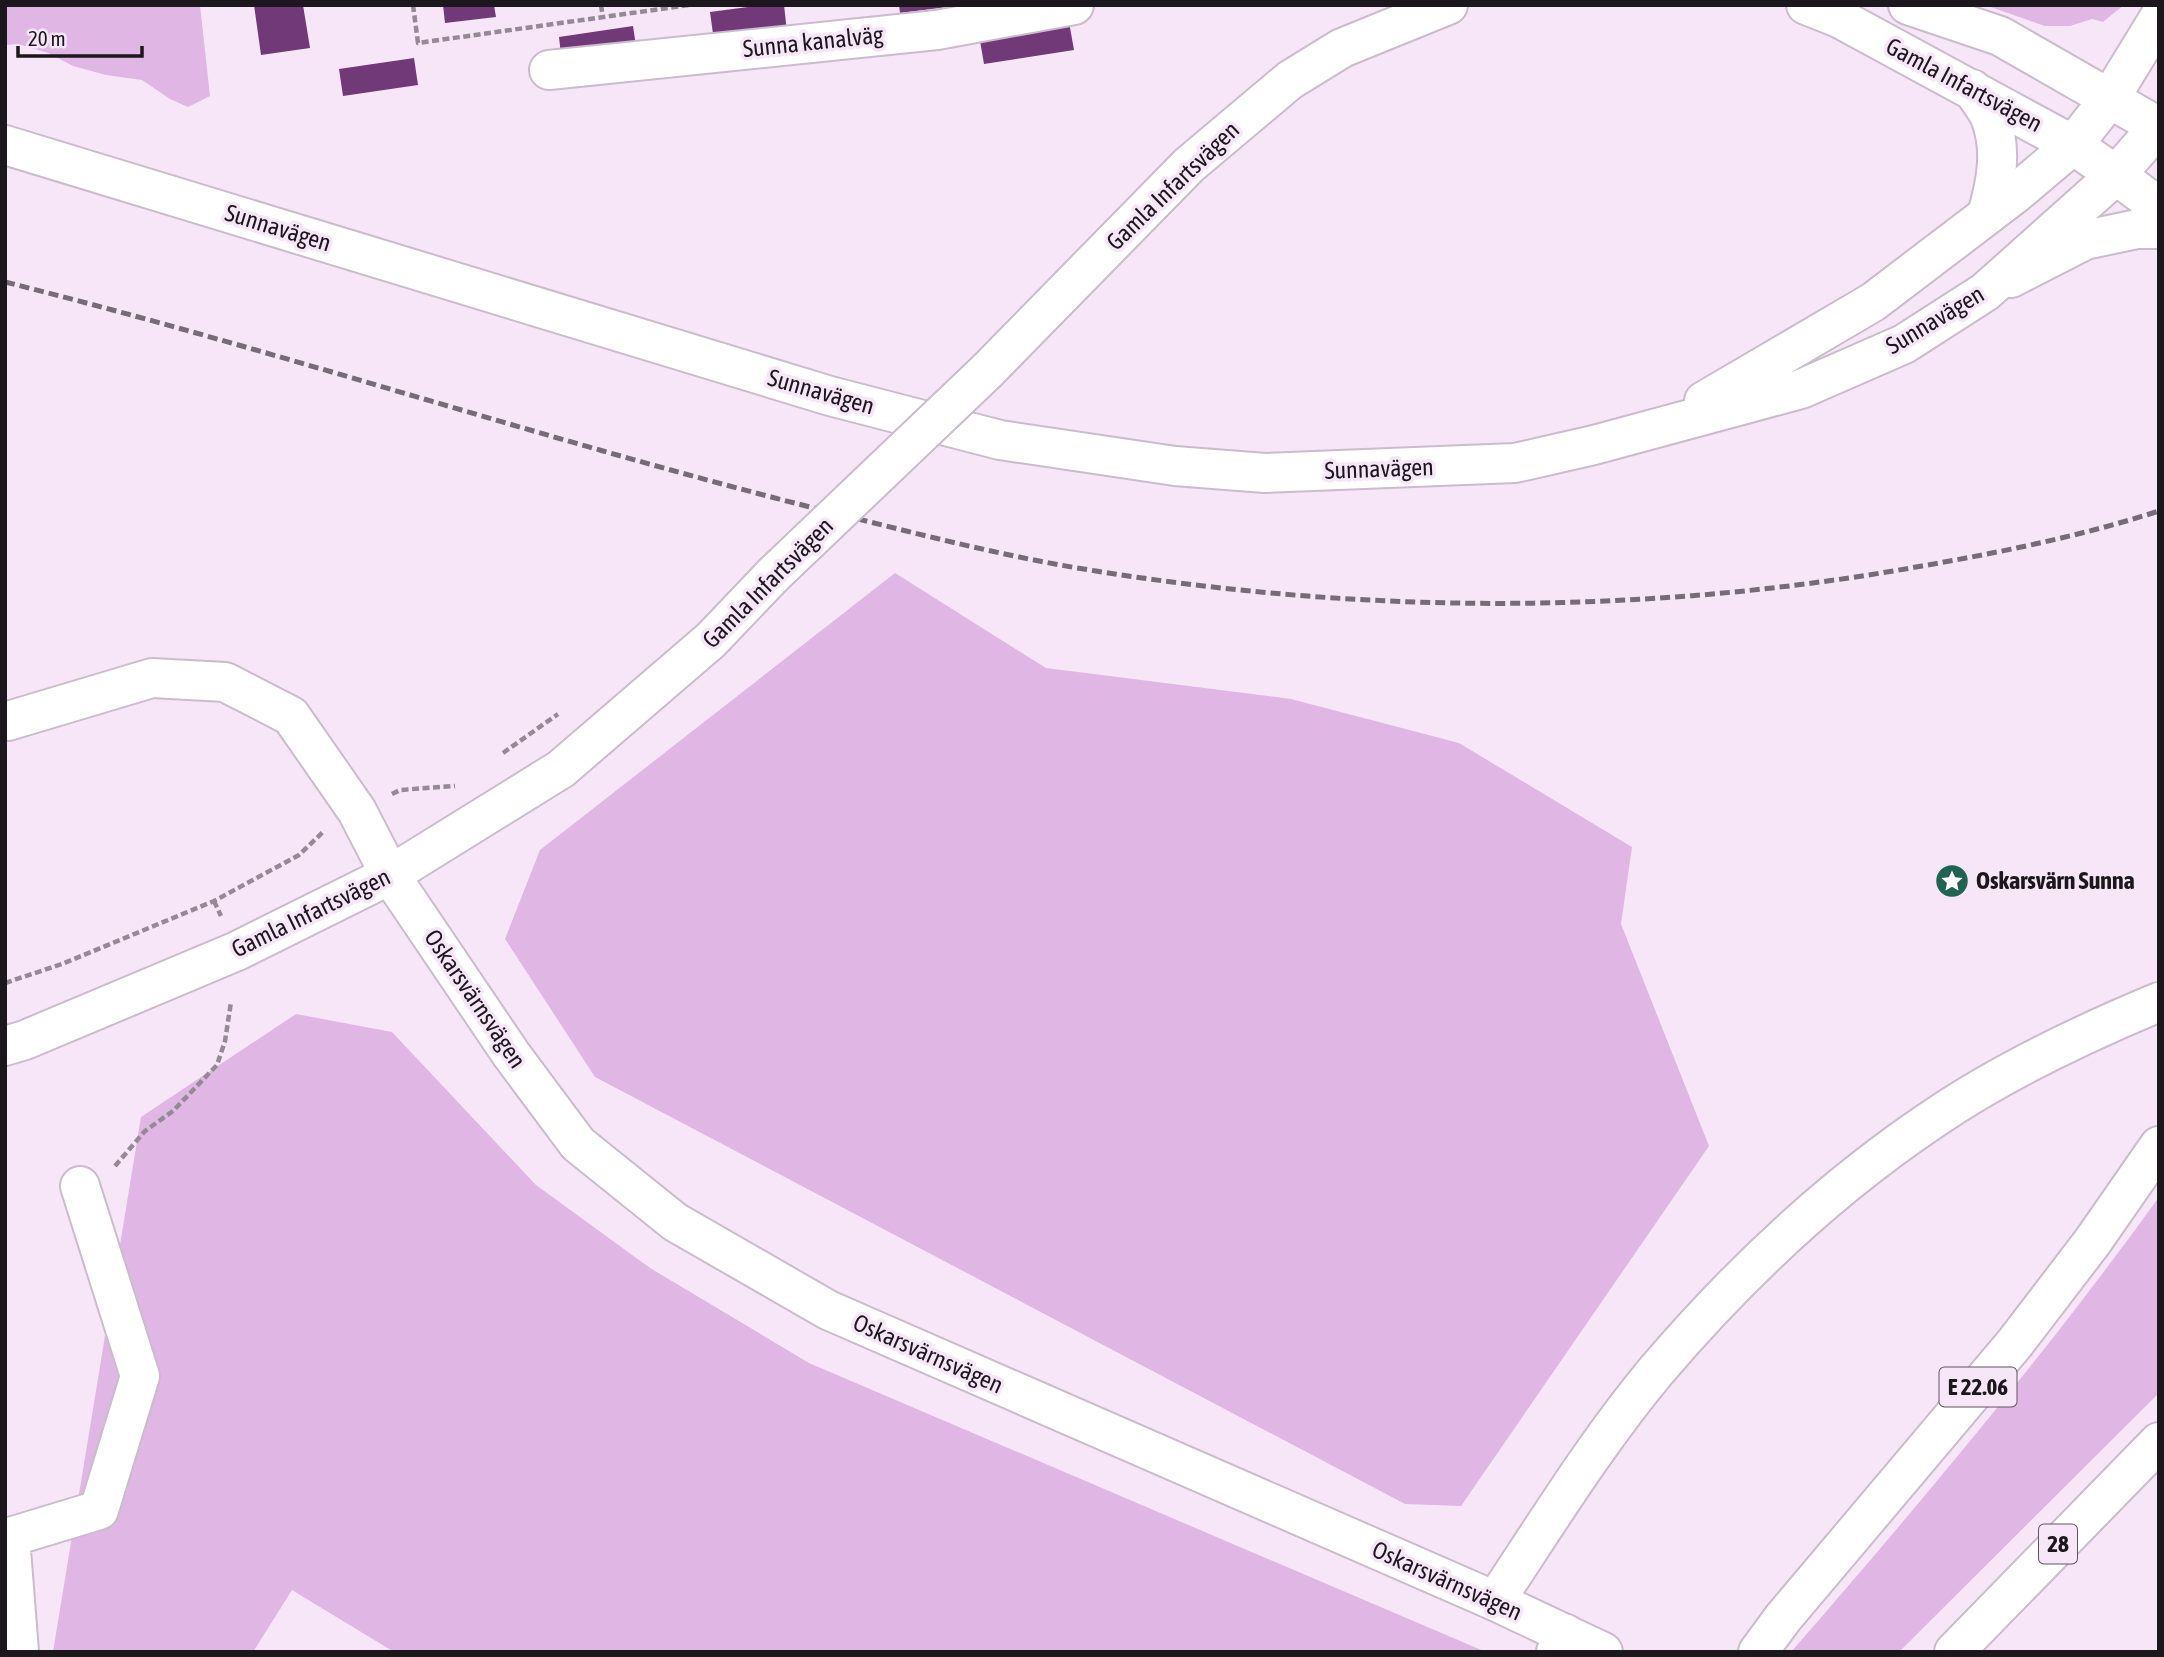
<svg xmlns="http://www.w3.org/2000/svg" width="2164" height="1657" font-family="'Asap Condensed',sans-serif">
<style>
.green{fill:#e0b6e4}
.building{fill:#723979}
.lines{fill:none;stroke-linecap:round;stroke-linejoin:round}
.minor-casing{stroke:#cbbbcd;stroke-width:42}
.major-casing{stroke:#cbbbcd;stroke-width:42}
.highway-casing{stroke:#cbbbcd;stroke-width:42}
.path{stroke:#958996;stroke-width:4.5;stroke-dasharray:7 3.5;stroke-linecap:butt}
.minor{stroke:#fff;stroke-width:38}
.major{stroke:#fff;stroke-width:38}
.highway{stroke:#fff;stroke-width:38}
.rail{stroke:#766c77;stroke-width:5;stroke-dasharray:10 5;stroke-linecap:butt}
.minor-bridge-casing{stroke:#cbbbcd;stroke-width:42;stroke-linecap:butt}
.minor-bridge{stroke:#fff;stroke-width:38}
.labels{text-anchor:middle;stroke-width:7;stroke-linejoin:round;paint-order:stroke}
.shield{fill:#f7e6f8;stroke:#5e545f;stroke-width:2}
.shield-label{font-size:23px;font-weight:bold;fill:#1c161d}
.street-label{font-size:24px;fill:#1c161d;stroke:#f7e6f8}
.poi-label{font-size:24px;font-weight:bold;fill:#1c161d;stroke:#f7e6f8;text-anchor:start}
</style>
<rect width="100%" height="100%" fill="#f7e6f8"/>
<!-- green -->
<path class="green" d="M5,5H200L210,96L188,107L170,99L142,80L106,75L73,66L48,53L18,44L5,45Z
M1985,5H2124L2103,22L2092,19L2070,26H2045Z
M895,573L1046,668L1291,699L1459,743L1632,847L1621,924L1709,1146L1461,1506L1405,1504L595,1077L505,939L540,850Z
M296,1014L392,1032L536,1185L650,1268L809,1363L1486,1652H394L292,1590L253,1652H53L141,1117Z
M2159,1197V1393L1899,1652H1791C1919,1505 2045,1355 2159,1197Z"/>
<!-- building -->
<path class="building" d="M254,5H303L310,48L261,55Z
M443,5H494L496,17L445,23Z
M763,5H784L787,32L714,41L710,12Z
M899,5H947V7L900,13Z
M1069,22L1074,50L984,64L979,35Z
M633,26L637,53L562,64L559,37Z
M414,58L418,85L343,96L339,69Z"/>
<g class="lines">
<!-- minor casing -->
<g class="minor-casing">
<path id="minor" d="M1806,5L1839,18L2073,145L2116,175L2159,207
M1908,5L2000,36L2159,127
M549,70L937,30L1074,5
M1972,89C1978,98 1986,108 1990,117C2003,150 1996,183 1987,215
M2011,278L2085,240L2137,229H2159
M987,371L1189,165L1290,80L1342,48L1448,5
M8,721L152,678L225,682L291,716L357,811L390,875L511,1054L578,1144L675,1222L828,1310L1495,1601L1603,1652
M5,1046L25,1040L237,951L390,875L561,769L711,640L773,575
M19,1652L10,1537L99,1510L140,1376L80,1186"/>
</g>
<!-- major casing -->
<g class="major-casing">
<path id="major" d="M5,145L830,396L1000,440L1175,466L1265,473L1515,463L1594,445L1801,389L1904,344L1985,292L2116,175L2158,127
M1704,401L1873,302L2015,194L2073,145L2110,98"/>
</g>
<!-- highway casing -->
<g class="highway-casing">
<path id="highway" d="M2110,98L2159,18
M2158,127L2159,126
M1495,1601C1547,1523 1596,1443 1656,1371C1737,1276 1830,1188 1933,1119C2002,1072 2082,1034 2159,1002
M1556,1652L1566,1634
M1758,1652L1783,1618L2015,1343L2093,1241L2159,1146
M1954,1652L2159,1442"/>
</g>
<!-- path -->
<path class="path" d="M413,5L418,43L689,5
M601,5L603,18
M503,753L558,714
M392,794L400,790L455,786
M214,901L221,916
M5,983L62,964L214,901L299,855L323,832
M115,1166L145,1131L173,1111L217,1065L225,1041L231,1002"/>
<!-- minor -->
<use href="#minor" class="minor"/>
<!-- major -->
<use href="#major" class="major"/>
<!-- highway -->
<use href="#highway" class="highway"/>
<!-- rail -->
<path class="rail" d="M5,282C281,351 550,442 826,511C915,533 1005,557 1096,571C1370,615 1649,615 1922,566C2002,552 2081,536 2159,511"/>
<!-- minor-bridge casing -->
<g class="minor-bridge-casing">
<path id="minor-bridge" d="M773,575L987,371"/>
</g>
<!-- minor-bridge -->
<use href="#minor-bridge" class="minor-bridge"/>
</g>
<!-- icons -->
<defs>
<g id="sight-disc" transform="scale(1.75)"><circle r="9.5" fill="#216352" stroke="#f7e6f8"/><path d="M0-6L1.8-2.2L6-1.7L2.9 1.2L3.7 5.4L0 3.3L-3.7 5.4L-2.9 1.2L-6-1.7L-1.8-2.2Z" fill="#fff"/></g>
</defs>
<g fill-rule="evenodd">
<use href="#sight-disc" x="1952" y="881"/>
</g>
<g class="labels">
<!-- shield labels -->
<g class="shield">
<rect x="1939.5" y="1367.5" width="77" height="39" rx="5"/>
<rect x="2039" y="1524.5" width="38" height="39" rx="5"/>
</g>
<g class="shield-label">
<text x="1978" y="1395">E 22.06</text>
<text x="2058" y="1552">28</text>
</g>
<!-- street labels -->
<g class="street-label">
<text transform="translate(813 42) rotate(-6)" y="8">Sunna kanalväg</text>
<text transform="translate(1964 85) rotate(28)" y="8">Gamla Infartsvägen</text>
<text transform="translate(1173 186) rotate(-44)" y="8">Gamla Infartsvägen</text>
<text transform="translate(278 228) rotate(17)" y="8">Sunnavägen</text>
<text transform="translate(1935 320) rotate(-31)" y="8">Sunnavägen</text>
<text transform="translate(821 392) rotate(16)" y="8">Sunnavägen</text>
<text transform="translate(1379 469) rotate(-2)" y="8">Sunnavägen</text>
<text transform="translate(768 583) rotate(-45)" y="8">Gamla Infartsvägen</text>
<text transform="translate(311 913) rotate(-26)" y="8">Gamla Infartsvägen</text>
<text transform="translate(475 999) rotate(56)" y="8">Oskarsvärnsvägen</text>
<text transform="translate(928 1354) rotate(24)" y="8">Oskarsvärnsvägen</text>
<text transform="translate(1447 1581) rotate(24)" y="8">Oskarsvärnsvägen</text>
</g>
<!-- poi labels -->
<g class="poi-label">
<text x="1976" y="889">Oskarsvärn Sunna</text>
</g>
</g>
<!-- border -->
<rect width="2164" height="1657" fill="none" stroke="#1c161d" stroke-width="14"/>
<!-- scale -->
<path d="M18 46v10h124v-10" fill="none" stroke="#1c161d" stroke-width="3.5"/>
<text x="28" y="46" font-size="21" fill="#1c161d" stroke="#f7e6f8" stroke-width="5" paint-order="stroke">20 m</text>
</svg>
